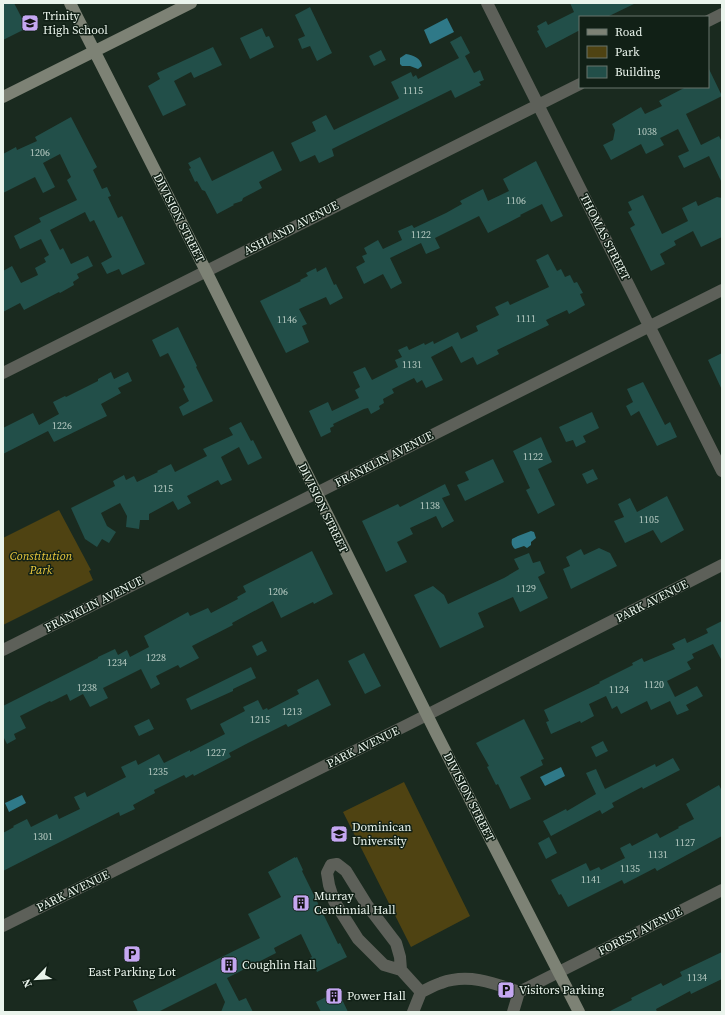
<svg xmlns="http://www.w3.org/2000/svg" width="725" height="1015" font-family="'Source Serif 4',serif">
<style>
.green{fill:#4f4312}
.water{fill:#2f7988}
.building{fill:#224f49}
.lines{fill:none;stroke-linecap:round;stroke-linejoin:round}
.street{stroke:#5d6059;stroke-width:12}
.secondary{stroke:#7d8275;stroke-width:12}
.labels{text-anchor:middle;stroke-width:3;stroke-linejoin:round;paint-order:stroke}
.number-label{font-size:10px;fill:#b8cbc3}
.poi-label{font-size:12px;fill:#eaf4ec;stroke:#112016;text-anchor:start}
.street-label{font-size:12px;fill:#eaf4ec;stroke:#112016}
.park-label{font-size:12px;font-style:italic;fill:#eecb3d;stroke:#112016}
</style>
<rect width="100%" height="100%" fill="#1a2a1f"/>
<!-- green -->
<path class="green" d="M59,510L91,570L89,571L93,580L3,625V538Z
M404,782L470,916L411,947L343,812Z"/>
<!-- water -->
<path class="water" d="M447,18L454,32L430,44L424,30Z
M406,54C413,55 421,58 422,66L418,69L410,66H402L400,64V58Z
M531,531L534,532L536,538L531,542V545L527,548L524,546L515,549C512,546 511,544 512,539L518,536Z
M561,767L565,776L545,786L540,777Z
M22,795L26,803L9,812L5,803Z"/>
<!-- building -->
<path class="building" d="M3,3H14L27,28L3,40Z
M570,3H636L607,17H580V30L546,48L537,31L539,30L537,26L546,21L548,25L574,12Z
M310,7L332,53L317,61L310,46L302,49L298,39L305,36L295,15Z
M262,28L266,37L269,36L274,47L250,59L240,38Z
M461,36L470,53L465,56L474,73L480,70L484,80L479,82L481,85L455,98L451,90L332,149L334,156L319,163L315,155L300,162L291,143L316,131L312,122L326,115L334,130L398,99L399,98L391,82L411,72L413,77L416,75L418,79L459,58L450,42Z
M213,47L222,65L194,78L191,72L174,81L186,105L163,116L148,86L160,79L157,73Z
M381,50L386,60L374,66L369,56Z
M708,67L722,96L686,114L701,145L719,136L722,142V183L709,156L684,168L678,156L689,151L678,129L660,138L664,145L646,154L641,144L611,160L603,145L613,140L615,130L612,124L641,107L645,114L662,106L659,101L686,87H708Z
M71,117L97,167L93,170L102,189L107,187L111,196L108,197L118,218L122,216L145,264L122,275L119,269L107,274L101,263L112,257L94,220L90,222L85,212L50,230L60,250L63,248L71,264L88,256L93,266L77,274L79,278L73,282L74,285L60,293L59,292L24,310L20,303L3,312V271L12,266L21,283L38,275L35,268L46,262L44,258L49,255L41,239L20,249L14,236L41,222L39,218L77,200L67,180L71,177L60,154L43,163L55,187L43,193L35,177L3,193V154L16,147L17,150L37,141L35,137Z
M273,151L282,170L259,182L262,188L243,198L242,201L233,204L234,205L217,214L205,191L202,190L197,181L195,182L189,169L191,168L188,163L200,157L212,181Z
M536,161L563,216L551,222L542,204L520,215L521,216L488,233L479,216L435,238L440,248L426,254L421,243L390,258L402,283L391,289L383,274L364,284L356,267L365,262L362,256L367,254L364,248L378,240L383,249L402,240L398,231L412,225L414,228L446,213L462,204L460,201L483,189L488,201L509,191L503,179Z
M643,195L662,234L688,221L682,208L696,201L698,206L717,197L722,198V237L701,247L693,231L674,241L676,245L660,254L665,264L651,271L630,228L635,225L628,212L632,210L628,202Z
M548,254L557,271L561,269L565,277L570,275L574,283L577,282L583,293L580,294L585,305L569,314L567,310L546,320L549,325L497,350L499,354L477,365L473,357L461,363L452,346L431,357L443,380L426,388L422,380L417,383L414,378L392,389L394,393L383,399L384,403L379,406L380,409L371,414L368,408L364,409L333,424L334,426L330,428L331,432L321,437L309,411L328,402L332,411L359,398L355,390L360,387L353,372L365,367L372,380L398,367L395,360L402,357L398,350L407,346L409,350L424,343L425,345L433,341L434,344L458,332L461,339L478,331L476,326L499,315L495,307L508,301L510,305L549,287L536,260Z
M326,267L334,285L336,284L343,298L330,305L326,297L299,309L307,324L302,326L309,342L286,353L260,301L301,281L300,280L308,276L306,273L316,268L317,272Z
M178,327L197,366L196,367L213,401L183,416L179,407L189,401L183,389L185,387L168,353L160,357L152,340Z
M722,353V390L708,360Z
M111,372L114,379L128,372L132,381L118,388L121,393L101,404L107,416L54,442L48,431L3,454V428L33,413L39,425L59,414L53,402L65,396L66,397L98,381V379Z
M643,382L665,425L670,422L677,437L657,446L639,411L631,416L626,406L633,402L627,389Z
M592,412L599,428L583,436L586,442L576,447L573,440L566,442L559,427Z
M241,422L251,441L253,440L262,458L248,465L239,447L221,457L232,480L221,485L218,480L187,496L191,503L178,510L173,501L149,514V520H140L139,529L126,527L127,516L120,503L101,513L107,526L116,532L109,543L102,539L97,547L85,539L71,508L115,486L113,481L124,475L126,480L134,476L137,482L158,472L157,471L171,464L175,472L207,456L203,449L233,435L229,428Z
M541,437L552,462L538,469L555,505L538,514L526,490L530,488L513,451Z
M493,459L504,482L465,501L457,485L469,480L465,472Z
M593,469L598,479L587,484L582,474Z
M445,484L450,495L442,498L454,521L442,528L436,516L410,528L413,534L397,542L407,562L386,572L362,521L398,504L400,507Z
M667,496L684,530L661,543L653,530L625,543L614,521L624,517L618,504L630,498L637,512Z
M599,548L610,553L617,566L571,589L563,569L570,566L566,557L581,549L584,555Z
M312,551L333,594L314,604L313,602L281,618L273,601L232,623L233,625L192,646L199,658L180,668L178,665L156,676L160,684L151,689L141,669L103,688L108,698L90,707L83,694L70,701L67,694L51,702L50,701L20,716L26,728L14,734L16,739L7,744L3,736V706L98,658V657L115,649L118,655L127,650L130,657L149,647L144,636L188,612L190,616L208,608L211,613L238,599L237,597L246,592L243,586Z
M529,553L533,563L540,561L545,573L538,577L548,598L520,612L513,597L478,613L484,627L440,648L414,595L433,586L444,595L448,604L504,578L519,569L514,559Z
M722,621V661L713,644L692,654L694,658L687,662L691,669L667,681L675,697L697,686L703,696L686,705L689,710L677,715L670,701L651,710L647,701L621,714L617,706L612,709L606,696L589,704L594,716L581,723L580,721L551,734L546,722L549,721L544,710L600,683L599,682L633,665L632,663L642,658L644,662L675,649L672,644L685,638L687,643L708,633L706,629Z
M262,641L267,651L257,656L252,646Z
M364,653L381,686L365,694L348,661Z
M251,667L256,678L233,689V691L191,710L186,699Z
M318,679L331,705L288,727L286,724L248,743L229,753L231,757L194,776L193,774L186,778L184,775L154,790L155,793L133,805L135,809L120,816L119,812L3,871V833L14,827L13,826L27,819L31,827L57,814L59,819L80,809L74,797L85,792L87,797L126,777L121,767L136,760L138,765L159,754L164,763L190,750V752L225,734L220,724L245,711L243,707L258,700L263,710L267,708L268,710L299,694L297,690Z
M149,719L154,729L139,736L134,726Z
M524,719L544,759L541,760L543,765L520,777L531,799L510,809L498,784L496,785L487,767L489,766L476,743Z
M603,741L608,751L596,757L591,747Z
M673,758L680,770L643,789L642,787L612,803L614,807L602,814L600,810L551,836L543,821L566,809L567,811L596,794L586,773L596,769L605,789L655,764L656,767Z
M719,785L722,791V836L657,871L655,868L624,884L622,880L568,907L561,894L559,895L551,880L586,863L590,871L599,867L601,870L625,858L620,848L630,843L632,846L657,833L660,838L679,828L678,827L694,819L686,804Z
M549,837L557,853L546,859L538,843Z
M295,857V858L297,857L303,870L302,871L338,944L340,943L347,957L317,972L310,958L312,957L301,934L274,948L276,953L227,978L239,1001L246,998L253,1012H221L225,1002L216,983L158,1012H138L133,1001L260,938L248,914L281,897L268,872Z
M722,952V979L691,994L690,991L656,1009L657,1012H608L632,1000L631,998L661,983L663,986L682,976L680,972Z
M338,991L348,1012H321L316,1002Z"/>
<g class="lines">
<!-- street -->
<path class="street" d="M487,3L722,471
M708,21L722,14
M3,373L580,84
M3,650L722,290
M3,926L409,724L722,565
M401,970L400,957L396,943L367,905L346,871L337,864L331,865L327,873L329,885L334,901L358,939L384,965L401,970L421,992
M413,1012L421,992C428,989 434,985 441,983C468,973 494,983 519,992L722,890
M513,1012L519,992"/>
<!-- secondary -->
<path class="secondary" d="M70,3L206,271L436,733L579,1012
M3,97L191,3"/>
</g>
<!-- icons -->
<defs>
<g id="school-square" transform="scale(0.9)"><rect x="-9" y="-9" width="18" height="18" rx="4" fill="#c5a7f1" stroke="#112016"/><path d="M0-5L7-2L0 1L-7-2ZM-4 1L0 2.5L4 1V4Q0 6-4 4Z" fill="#111"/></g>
<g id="university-square" transform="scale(0.9)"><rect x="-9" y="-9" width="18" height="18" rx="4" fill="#c5a7f1" stroke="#112016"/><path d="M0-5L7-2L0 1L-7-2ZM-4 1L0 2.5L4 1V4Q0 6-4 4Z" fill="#111"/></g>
<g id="building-square" transform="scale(0.9)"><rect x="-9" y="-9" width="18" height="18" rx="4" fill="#c5a7f1" stroke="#112016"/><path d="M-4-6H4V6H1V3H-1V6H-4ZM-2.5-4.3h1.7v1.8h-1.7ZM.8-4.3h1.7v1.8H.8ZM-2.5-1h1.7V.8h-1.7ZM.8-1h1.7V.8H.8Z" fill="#111"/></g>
<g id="parking-square" transform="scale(0.9)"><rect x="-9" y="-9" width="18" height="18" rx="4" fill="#c5a7f1" stroke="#112016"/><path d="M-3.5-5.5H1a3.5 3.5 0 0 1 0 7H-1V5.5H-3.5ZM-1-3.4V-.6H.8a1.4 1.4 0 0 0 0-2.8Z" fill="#111"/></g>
</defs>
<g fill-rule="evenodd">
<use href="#school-square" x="30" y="23"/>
<use href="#university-square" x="339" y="834"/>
<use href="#building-square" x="301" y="903"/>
<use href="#parking-square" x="132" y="954"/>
<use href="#building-square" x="229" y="965"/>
<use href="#parking-square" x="506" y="990"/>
<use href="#building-square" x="334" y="996"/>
</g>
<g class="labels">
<!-- number labels -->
<g class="number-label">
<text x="413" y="94">1115</text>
<text x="647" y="135">1038</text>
<text x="40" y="156">1206</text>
<text x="516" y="204">1106</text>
<text x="421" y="238">1122</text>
<text x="526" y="322">1111</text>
<text x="287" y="323">1146</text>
<text x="412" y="368">1131</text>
<text x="62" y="429">1226</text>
<text x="533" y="460">1122</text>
<text x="163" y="492">1215</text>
<text x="430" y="509">1138</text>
<text x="649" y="523">1105</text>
<text x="526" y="592">1129</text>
<text x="278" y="595">1206</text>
<text x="156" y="661">1228</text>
<text x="117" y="666">1234</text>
<text x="654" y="688">1120</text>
<text x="87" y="691">1238</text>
<text x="619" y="693">1124</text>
<text x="292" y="715">1213</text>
<text x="260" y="723">1215</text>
<text x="216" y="756">1227</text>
<text x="158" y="775">1235</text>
<text x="43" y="840">1301</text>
<text x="685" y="846">1127</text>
<text x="658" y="858">1131</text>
<text x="630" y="872">1135</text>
<text x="591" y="883">1141</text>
<text x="697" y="981">1134</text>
</g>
<!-- poi labels -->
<g class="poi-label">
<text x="43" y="20">Trinity<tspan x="43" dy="14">High School</tspan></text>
<text x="352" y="831">Dominican<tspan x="352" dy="14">University</tspan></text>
<text x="314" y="900">Murray<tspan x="314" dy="14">Centinnial Hall</tspan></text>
<text x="242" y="969">Coughlin Hall</text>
<text x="132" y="976" text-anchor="middle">East Parking Lot</text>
<text x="519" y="994">Visitors Parking</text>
<text x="347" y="1000">Power Hall</text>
</g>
<!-- street labels -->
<g class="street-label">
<text transform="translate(179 218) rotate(63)" y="4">DIVISION STREET</text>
<text transform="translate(291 228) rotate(-27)" y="4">ASHLAND AVENUE</text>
<text transform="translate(605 237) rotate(63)" y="4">THOMAS STREET</text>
<text transform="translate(384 459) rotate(-27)" y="4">FRANKLIN AVENUE</text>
<text transform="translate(323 508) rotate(64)" y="4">DIVISION STREET</text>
<text transform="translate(652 601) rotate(-27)" y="4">PARK AVENUE</text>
<text transform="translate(94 604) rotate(-27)" y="4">FRANKLIN AVENUE</text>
<text transform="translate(363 747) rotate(-26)" y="4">PARK AVENUE</text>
<text transform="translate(469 797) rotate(63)" y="4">DIVISION STREET</text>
<text transform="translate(73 891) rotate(-26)" y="4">PARK AVENUE</text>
<text transform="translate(640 931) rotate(-27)" y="4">FOREST AVENUE</text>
</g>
<!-- park labels -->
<g class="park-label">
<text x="41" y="560">Constitution<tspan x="41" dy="14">Park</tspan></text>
</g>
</g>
<!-- border -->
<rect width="725" height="1015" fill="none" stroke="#eaf4ec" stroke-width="8"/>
<!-- legend -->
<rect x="579" y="16" width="130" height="72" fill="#112016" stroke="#68756c"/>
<rect x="587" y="29" width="20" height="6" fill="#7d8275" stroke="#68756c"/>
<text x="615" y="36" font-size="12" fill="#eaf4ec">Road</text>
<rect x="587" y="46" width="20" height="12" fill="#4f4312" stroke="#68756c"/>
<text x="615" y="56" font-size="12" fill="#eaf4ec">Park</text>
<rect x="587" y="66" width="20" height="12" fill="#224f49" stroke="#68756c"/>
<text x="615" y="76" font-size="12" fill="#eaf4ec">Building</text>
<!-- north arrow -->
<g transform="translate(36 979) rotate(245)" stroke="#112016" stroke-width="3" paint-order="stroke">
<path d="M0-3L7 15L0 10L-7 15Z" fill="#eaf4ec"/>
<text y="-6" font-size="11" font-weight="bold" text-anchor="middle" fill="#eaf4ec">N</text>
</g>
</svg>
